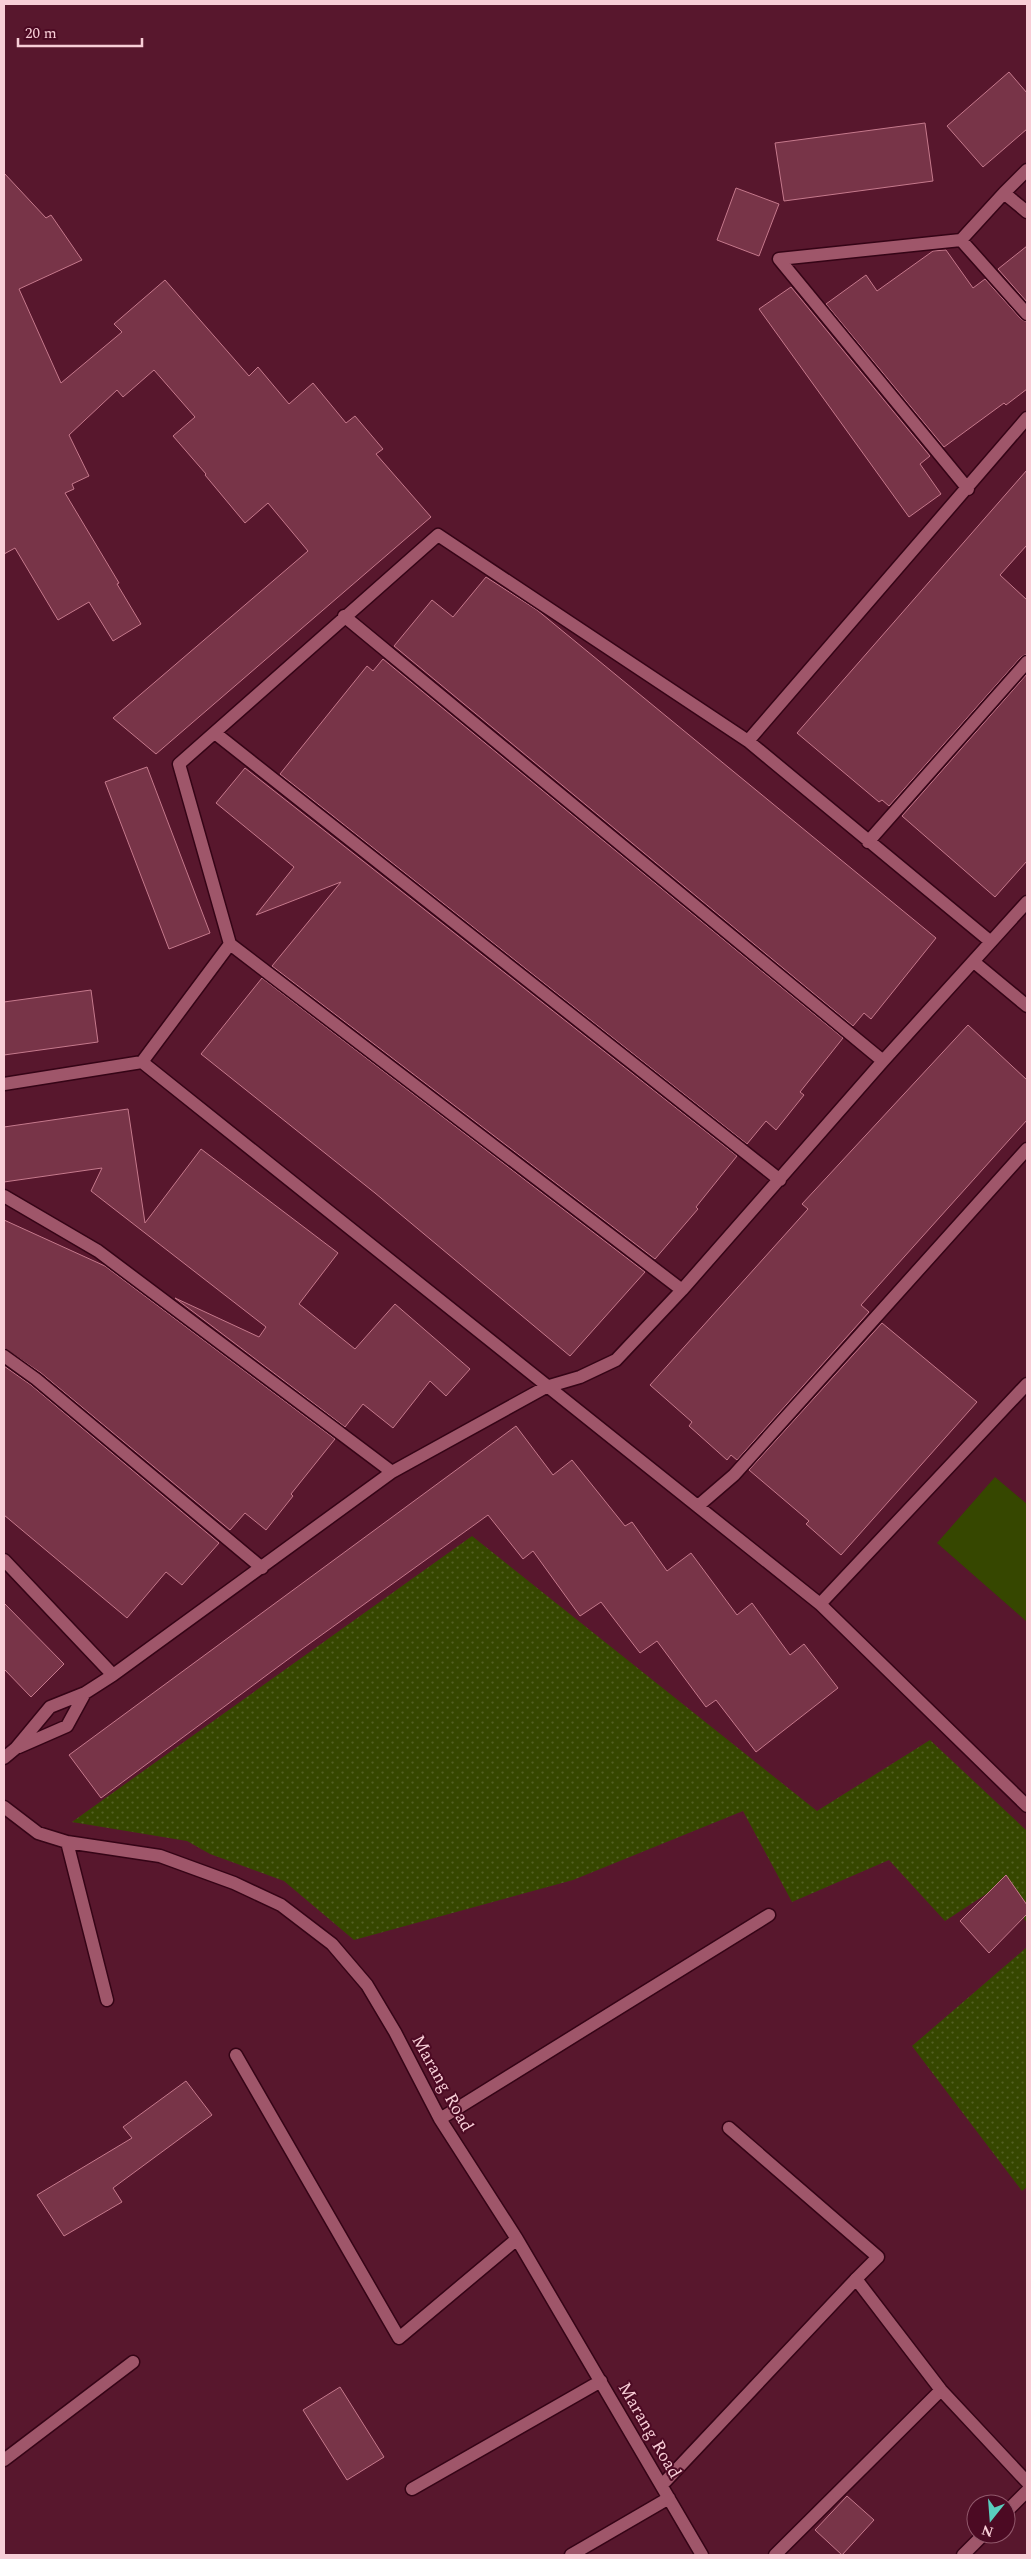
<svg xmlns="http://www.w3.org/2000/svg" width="1031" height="2559" font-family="Spectral,serif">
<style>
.grass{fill:url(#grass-dots)}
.park{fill:#364700}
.building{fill:#783448;stroke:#c5798c}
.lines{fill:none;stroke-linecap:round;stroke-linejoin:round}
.lane-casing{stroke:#350416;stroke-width:15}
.street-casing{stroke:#350416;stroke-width:15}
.lane{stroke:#9f566a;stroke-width:12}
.street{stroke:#9f566a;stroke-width:12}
.labels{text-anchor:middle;stroke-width:4;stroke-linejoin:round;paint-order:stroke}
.street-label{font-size:18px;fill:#f8ced7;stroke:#4c0a23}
</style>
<defs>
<pattern id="grass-dots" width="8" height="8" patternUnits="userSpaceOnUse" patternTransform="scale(1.25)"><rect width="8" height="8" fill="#364700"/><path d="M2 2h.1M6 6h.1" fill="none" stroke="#546024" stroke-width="1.8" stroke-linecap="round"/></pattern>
</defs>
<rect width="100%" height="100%" fill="#58172d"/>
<!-- grass -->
<path class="grass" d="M472,1536L817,1811L930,1740L1027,1831V1923L1000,1885L945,1921L889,1860L792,1902L743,1811L573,1880L354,1940L284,1881L210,1854L187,1841L72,1822Z
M1027,1947V2187L1022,2191L912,2046Z"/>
<!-- park -->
<path class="park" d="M995,1477L1027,1504V1622L937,1543Z"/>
<!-- building -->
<path class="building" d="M1009,72L1027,93V129L983,167L947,126Z
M925,123L933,181L784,201L775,143Z
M4,173L46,218L51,215L82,260L19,289L61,383L122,332L114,324L165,280L249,376L258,367L289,404L313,383L346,423L355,416L383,449L376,454L431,517L156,754L113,718L308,551L268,503L245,523L205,475L206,474L173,436L195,417L154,370L123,397L117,390L69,435L89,476L72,484L74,489L65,493L119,583L117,584L141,624L113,641L89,602L58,620L15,548L4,554Z
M736,188L779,204L759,256L717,240Z
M1027,246V302L998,269Z
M946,250L973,288L985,279L1021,319L1027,322V389L1006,405L1004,403L944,447L826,304L866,275L877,291L933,251Z
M791,287L930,456L920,464L941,494L909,517L759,309Z
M1027,470V545L1000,575L1027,600V654L1021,657L889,806L882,800L879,802L797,733Z
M486,577L537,610L936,938L871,1019L864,1013L853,1026L394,646L432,600L453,617Z
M383,659L843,1038L800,1092L804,1095L776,1130L766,1121L747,1144L280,774L367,666L373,671Z
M1027,674V861L995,897L902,816Z
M147,767L210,933L169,949L105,782Z
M245,768L737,1156L696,1207L698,1209L655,1259L272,966L341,882L256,915L294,867L216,803Z
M262,978L645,1272L570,1356L375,1193L201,1054Z
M91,990L98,1042L4,1055V1002Z
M968,1025L1027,1080V1120L861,1305L869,1312L737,1460L731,1455L727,1460L689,1426L692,1422L650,1385L808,1209L802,1204Z
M128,1109L145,1223L201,1149L338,1253L299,1304L355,1349L395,1304L470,1369L446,1396L430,1381L393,1428L363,1404L345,1427L175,1298L259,1337L266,1327L91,1191L102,1168L4,1182V1127Z
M4,1220L105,1266L335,1439L291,1494L293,1496L266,1530L245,1513L230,1530L41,1373L4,1348Z
M882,1323L977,1402L841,1555L806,1524L809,1521L749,1470Z
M4,1366L31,1385L219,1543L182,1585L166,1572L127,1618L4,1515Z
M516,1426L553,1475L572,1460L625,1526L632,1522L667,1571L691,1553L737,1615L752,1603L790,1655L804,1644L838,1688L756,1752L716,1700L706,1707L657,1641L640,1653L601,1602L580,1616L533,1551L523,1559L488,1515L302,1649L101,1798L69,1755Z
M4,1603L64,1664L31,1697L4,1669Z
M1006,1875L1027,1905V1914L989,1953L960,1921Z
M186,2081L212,2115L113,2188L122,2202L64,2236L37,2195L132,2138L123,2127Z
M340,2387L384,2457L347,2480L303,2410Z
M847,2496L874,2520L842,2555L815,2530Z"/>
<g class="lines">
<!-- lane casing -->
<g class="lane-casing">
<path id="lane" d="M729,2128L878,2257L856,2279"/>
</g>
<!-- street casing -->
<g class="street-casing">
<path id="street" d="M1004,193L1027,170
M961,240L1027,314
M968,489L779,259L961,240L1004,193L1027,212
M344,616L883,1061
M215,733L780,1180
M748,741L1027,418
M868,842L1027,662
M230,944L682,1290
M974,962L1027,1006
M142,1062L820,1604L1027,1806
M4,1084L142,1062L230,944L179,764L438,535L748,741L991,942
M4,1196L98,1251L392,1472
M4,1356L36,1379L262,1568
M698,1506L734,1475L1027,1149
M4,1560L113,1675
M820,1604L1027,1384
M19,1747L67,1726L85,1693
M4,1758L16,1748L50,1707L85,1693L113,1675L392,1472L546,1387L580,1377L616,1360L682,1290L883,1061L1027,902
M4,1807L38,1833L67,1842L160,1856L234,1883L281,1905L332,1944L367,1985L395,2032L440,2119L517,2239L702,2555
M67,1842L107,2000
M236,2055L399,2338L517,2239
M440,2119L769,1915
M4,2460L133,2362
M662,2485L856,2279L941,2390L1027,2482
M412,2489L601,2381
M1006,2512L1027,2491
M571,2555L669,2498
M775,2555L941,2390
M963,2555L984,2534"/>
</g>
<!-- lane -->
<use href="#lane" class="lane"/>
<!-- street -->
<use href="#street" class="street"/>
</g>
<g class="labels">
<!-- street labels -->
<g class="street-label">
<text transform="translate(443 2083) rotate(61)" y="6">Marang Road</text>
<text transform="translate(650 2430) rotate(60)" y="6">Marang Road</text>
</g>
</g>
<!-- border -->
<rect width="1031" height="2559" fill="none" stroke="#f8ced7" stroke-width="10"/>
<!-- north arrow -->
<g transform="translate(991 2519) rotate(197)"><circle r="24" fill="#4c0a23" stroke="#91586b"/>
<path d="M0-4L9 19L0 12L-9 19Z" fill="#59cebe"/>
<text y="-8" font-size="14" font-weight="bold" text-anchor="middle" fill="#f8ced7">N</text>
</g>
<!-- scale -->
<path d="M18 38v8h124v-8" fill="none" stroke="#f8ced7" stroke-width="2.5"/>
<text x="25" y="38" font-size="15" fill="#f8ced7" stroke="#4c0a23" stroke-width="4" paint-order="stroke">20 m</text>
</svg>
